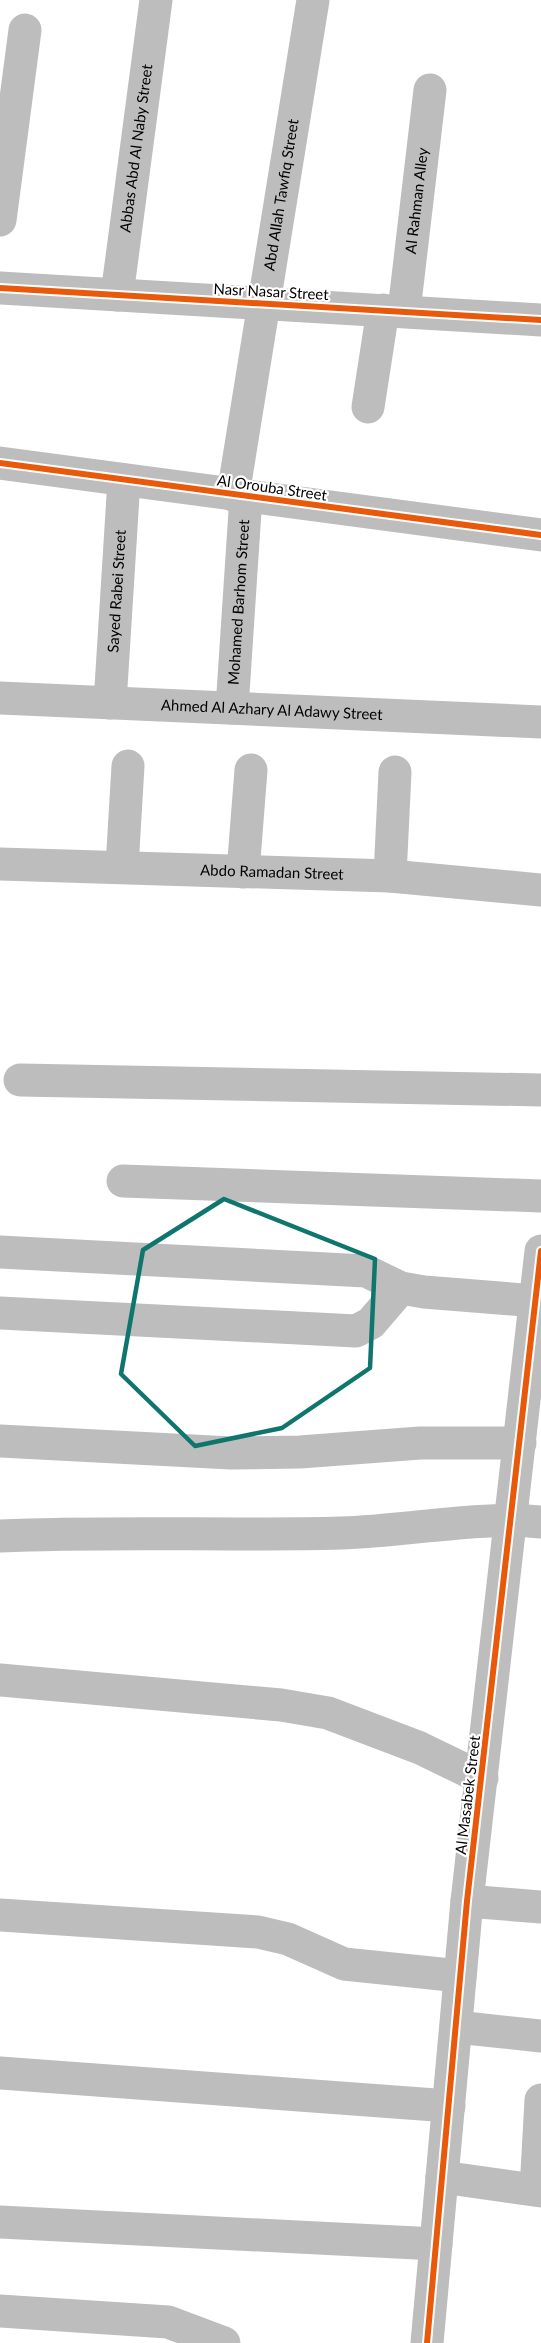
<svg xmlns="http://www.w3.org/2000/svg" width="541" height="2343" font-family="Lato,sans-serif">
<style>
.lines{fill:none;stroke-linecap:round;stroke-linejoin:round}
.minor{stroke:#bdbdbd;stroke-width:33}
.cycleway-casing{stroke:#fff;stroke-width:10}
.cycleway{stroke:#e8590c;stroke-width:6}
.marked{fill:none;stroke:#0f766e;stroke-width:4.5;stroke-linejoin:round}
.labels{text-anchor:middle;stroke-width:4.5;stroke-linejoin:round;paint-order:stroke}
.street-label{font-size:15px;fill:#000;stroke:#fff}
</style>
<rect width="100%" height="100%" fill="#fff"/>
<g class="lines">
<!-- minor -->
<g class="minor">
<path d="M0,220L25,30"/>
<path d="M0,288L541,320"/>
<path id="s1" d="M117,295L156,0"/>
<path id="s2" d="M404,311L430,90"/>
<path d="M368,407L383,310"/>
<path d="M0,463L541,535"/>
<path id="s3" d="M233,495L313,0"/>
<path id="s4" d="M0,698L541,722"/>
<path id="s5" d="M110,703L124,480"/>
<path id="s6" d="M232,708L246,496"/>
<path id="s7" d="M0,864L390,876L541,890"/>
<path d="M122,867L128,766"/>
<path d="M243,872L251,770"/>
<path d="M390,876L395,772"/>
<path d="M20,1080L541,1090"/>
<path d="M123,1181L541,1196"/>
<path d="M0,1252L366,1271L401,1288L424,1292L536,1301"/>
<path d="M0,1313L356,1331L371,1323L401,1288"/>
<path d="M0,1441L231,1453L300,1452L420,1443H520"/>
<path d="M0,1536C114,1531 228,1536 341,1533C408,1531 475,1516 541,1522"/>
<path d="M0,1680L281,1705L328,1713L420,1748L482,1778"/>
<path d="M467,1901L541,1907"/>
<path d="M0,1915L258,1932L288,1939L344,1964L460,1976"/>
<path d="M456,2027L541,2036"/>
<path d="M0,2073L449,2106"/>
<path d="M442,2177L541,2191"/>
<path d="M536,2190L541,2100"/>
<path d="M0,2222L436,2244"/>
<path d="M0,2311L168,2322L224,2343"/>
<path d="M427,2343L467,1901L541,1251"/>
</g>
<!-- cycleway casing -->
<g class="cycleway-casing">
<path id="cycleway" d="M0,288L541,320
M0,463L541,535
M427,2343L467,1901L541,1251"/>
</g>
<!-- cycleway -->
<use href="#cycleway" class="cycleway"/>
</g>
<!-- marked area -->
<path class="marked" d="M224,1199L375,1259L370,1368L282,1428L195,1446L121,1374L143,1250Z"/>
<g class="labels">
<!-- street labels -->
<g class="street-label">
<text dy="5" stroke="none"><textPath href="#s1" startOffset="148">Abbas Abd Al Naby Street</textPath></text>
<text dy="5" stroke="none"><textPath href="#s3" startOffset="304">Abd Allah Tawfiq Street</textPath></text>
<text dy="5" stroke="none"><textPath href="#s2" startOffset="111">Al Rahman Alley</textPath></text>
<text transform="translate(271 292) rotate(3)" y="5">Nasr Nasar Street</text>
<text transform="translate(272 488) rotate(8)" y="5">Al Orouba Street</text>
<text dy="5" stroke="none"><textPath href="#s5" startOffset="112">Sayed Rabei Street</textPath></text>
<text dy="5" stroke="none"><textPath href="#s6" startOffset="106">Mohamed Barhom Street</textPath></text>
<text dy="5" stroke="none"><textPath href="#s4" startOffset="272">Ahmed Al Azhary Al Adawy Street</textPath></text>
<text dy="5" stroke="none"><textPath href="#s7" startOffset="272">Abdo Ramadan Street</textPath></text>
<text transform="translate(468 1795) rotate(-83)" y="5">Al Masabek Street</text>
</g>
</g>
</svg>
